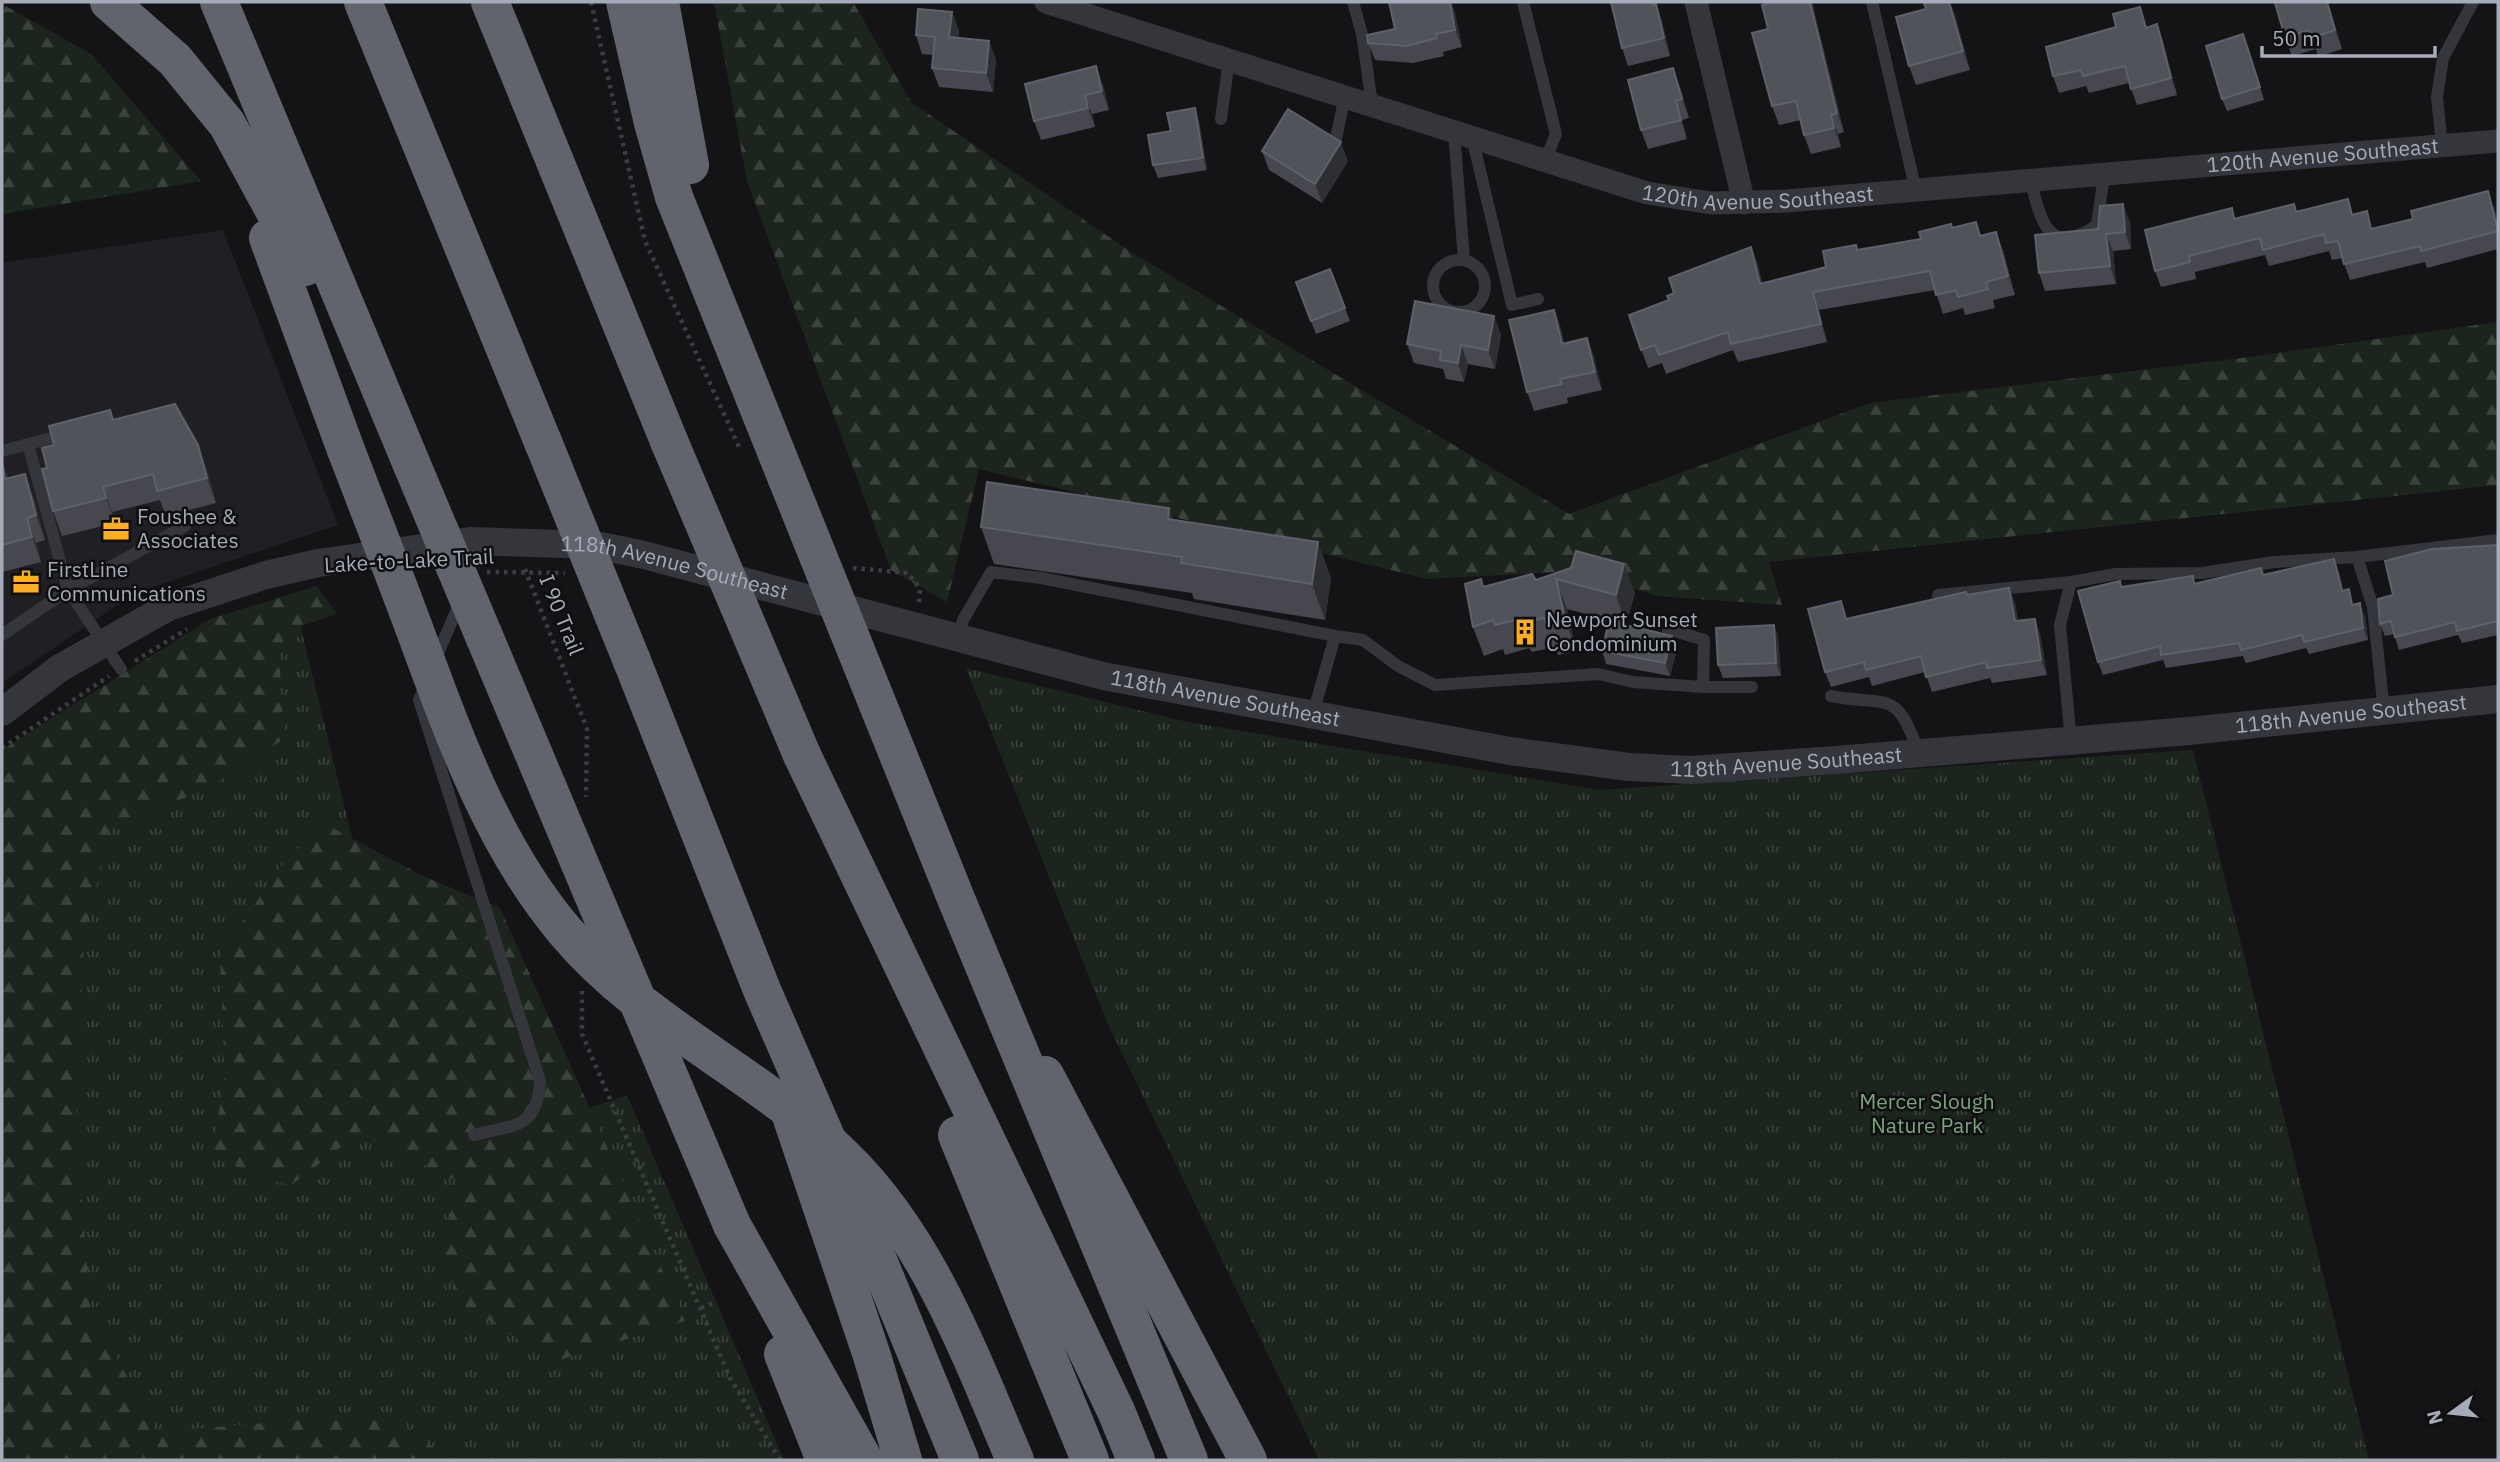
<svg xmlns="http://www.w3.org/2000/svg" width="2500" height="1462" font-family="'IBM Plex Sans',sans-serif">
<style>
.built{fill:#202024}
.grass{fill:url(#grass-tufts)}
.forest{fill:url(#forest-firs)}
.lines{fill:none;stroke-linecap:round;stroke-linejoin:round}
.path{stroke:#3b3d43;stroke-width:4.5;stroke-dasharray:3.5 5;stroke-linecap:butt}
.service{stroke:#35363c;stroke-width:12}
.minor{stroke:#35363c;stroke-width:23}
.tertiary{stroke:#35363c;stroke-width:28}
.motorway{stroke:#61646d;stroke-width:38}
.motorway-bridge{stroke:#61646d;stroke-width:38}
.wall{fill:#47484f}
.shaded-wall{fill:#2e2f33}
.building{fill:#51535a;stroke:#5e6169;stroke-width:2}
.labels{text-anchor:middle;stroke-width:5;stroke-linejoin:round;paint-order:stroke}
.street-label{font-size:21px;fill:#a5abb8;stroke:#0f0f11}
.poi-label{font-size:21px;fill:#a5abb8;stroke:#0f0f11;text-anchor:start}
.park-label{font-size:21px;fill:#7aa47c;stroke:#0f0f11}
</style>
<defs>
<pattern id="grass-tufts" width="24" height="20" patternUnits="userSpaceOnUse" patternTransform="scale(1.75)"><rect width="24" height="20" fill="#1c251d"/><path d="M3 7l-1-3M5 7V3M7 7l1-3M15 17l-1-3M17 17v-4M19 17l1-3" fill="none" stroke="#3a423c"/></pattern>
<pattern id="forest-firs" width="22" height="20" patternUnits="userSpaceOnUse" patternTransform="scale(1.75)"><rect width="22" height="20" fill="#1c251d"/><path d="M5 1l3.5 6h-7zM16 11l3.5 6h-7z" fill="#3a423c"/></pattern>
</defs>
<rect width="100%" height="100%" fill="#141416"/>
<!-- built -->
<path class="built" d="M223,230L338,525L135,593L2,683V263Z"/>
<!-- grass -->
<path class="grass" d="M297,612L431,1162L627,1095L784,1460H2V753L66,709L192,636Z
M966,668L1187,722L1600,790L2193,750L2369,1460H1319L1107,1022Z"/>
<!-- forest -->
<path class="forest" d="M714,2H853L911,102L1131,252L1569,514L1870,403L2241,358L2498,322V485L1769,562L1782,605L1657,596L1580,571L1427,579L979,469L947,602L891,570L747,181Z
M2,4L91,54L201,181L2,214Z
M317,586L337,614L288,630L279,653L284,739L210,787L111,829L84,936L76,1121L90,1308L157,1432L388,1413L450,1460H2V750L210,619Z
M323,823L425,877L500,908L685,1321L553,1362L459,1301L438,1243L463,1184L359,1133L290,1186L211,1157L225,1077L220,955L281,866Z"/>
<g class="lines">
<!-- path -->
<path class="path" d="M591,2L645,241L739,447
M853,568L908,573L920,589L919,603
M525,569L587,729L586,797
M487,572L565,573
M135,661L187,629
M2,748L109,676
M582,991V1034L730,1378L780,1460
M701,1308L713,1303"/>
<!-- service -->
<path class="service" d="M1353,2L1362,34L1372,104
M1523,2L1556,134L1545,161
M1872,2L1916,191
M1221,119L1229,60
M1454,131L1464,260
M1472,137L1512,305L1538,299
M1335,143L1345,96
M2442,146L2437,97L2443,58L2473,2
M2031,182C2041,223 2050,258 2097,225L2104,175
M1433 286a26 26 0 1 1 52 0a26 26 0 1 1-52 0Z
M28,444L68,590L121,669
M2,451L66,434
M2357,557L2498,540
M1938,595L2071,582
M2,635L68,590L185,526
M1335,636L1363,640L1398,666L1435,685L1598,674L1633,682L1703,687L1704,640L1668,629
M958,638L963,620L991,572L1041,578L1335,636L1313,714
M435,660L460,602
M426,683L419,700L540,1081C537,1130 515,1124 474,1135
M1703,687H1752
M1831,696C1889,707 1896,687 1919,754
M2071,741L2060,625L2071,582L2116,574L2202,573L2274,562L2357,557L2373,607L2384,712"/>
<!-- minor -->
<g class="minor">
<path id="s1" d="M1046,2L1647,193L1711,203L1787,201L2498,141"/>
<path d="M1696,2L1744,203"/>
</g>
<!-- tertiary -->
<path class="tertiary" id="s2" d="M2,712L60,668L168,607L266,575L318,563L470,541L595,545L640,554L1103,676L1510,751L1629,767L1691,770L1836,760L2189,731L2498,699"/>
<!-- motorway -->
<path class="motorway" d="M109,2L175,60L227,124L305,267
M219,2L412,465
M363,2L543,442
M490,2L669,441
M625,2L653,123L674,197L787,479
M660,2L690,165
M268,238L346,450
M632,661L762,990L853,1199L960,1460
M802,755L1116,1411L1136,1460
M1045,1075L1248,1460
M785,1098L872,1356L903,1460
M957,1135L1090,1460
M732,1225L864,1460
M783,1354L825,1460"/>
<!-- motorway-bridge -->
<path class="motorway-bridge" d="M669,441L802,755
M543,442L632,661
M346,450C370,512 394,574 417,636C455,739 493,845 564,930C643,1025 758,1072 845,1158C928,1239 970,1355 1015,1460
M412,465L732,1225
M787,479L957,901L1189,1460"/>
</g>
<!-- wall -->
<path class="wall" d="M1389,2H1451L1455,13L1462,47L1443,52L1444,56L1413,63L1375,60L1368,43L1395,29Z
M1653,2L1654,4H1656L1662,21L1670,56L1628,66L1622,48Z
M1773,2H1812L1844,132L1838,134L1841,147L1811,154L1804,135L1801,120L1779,125L1772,106Z
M2279,2H2328L2342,49L2318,57L2316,49L2292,56L2285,37Z
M952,12L959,31L958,38L989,41L996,60L993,92L939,87L932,68L934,55L922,54L916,35Z
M1955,15L1970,70L1916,85L1909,66Z
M2157,24L2163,41L2177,95L2137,105L2129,83L2089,93L2086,86L2059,93L2053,76L2147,27Z
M2248,47L2264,100L2227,111L2222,99Z
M1103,85L1109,110L1092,114L1095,127L1041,140L1034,121Z
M1680,87L1689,118L1682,120L1687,139L1648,149L1641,130Z
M1199,121L1207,170L1158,178L1153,165L1171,131Z
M1262,151L1348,161L1322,203L1269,170Z
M2294,204L2296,212L2354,214L2373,229L2494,207L2498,224V249L2427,268L2425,262L2350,280L2342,258L2332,260L2329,251L2269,266L2265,255L2195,272L2196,279L2161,287L2155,271L2232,208L2235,218Z
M2130,222L2131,249L2113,251L2116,284L2045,291L2039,273L2098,229Z
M1953,228L1981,236L2003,250L2015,295L1993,300L1995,308L1965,315L1963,308L1943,314L1935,290L1819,310L1827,342L1738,362L1733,350L1666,374L1662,363L1648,368L1629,315L1669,300L1674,293L1751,247L1758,265L1762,283L1826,267L1856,245L1858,250L1921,239Z
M1330,269L1350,321L1316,334L1296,282Z
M1554,310L1561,329L1564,343L1587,338L1594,357L1602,390L1567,398L1568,403L1534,411L1527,392Z
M1494,316L1501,335L1495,369L1468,364L1464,382L1446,379L1443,369L1414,363L1407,344Z
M110,410L114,420L207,470L216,503L166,516L160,500L112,512L115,523L62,536L53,511L47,468L54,445Z
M2,460L8,478L34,499L45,540L36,543L41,562L2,572Z
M1169,508L1173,520L1331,578L1325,620L1194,599L1192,593L994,564L981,527Z
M2498,545V635L2462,643L2458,635L2399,650L2394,634L2385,636L2380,624L2393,595Z
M1571,568L1635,593L1626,624L1567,609L1576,651L1558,655L1555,647L1532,652L1529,648L1505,655L1503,649L1484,656L1473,627L1483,587L1536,580Z
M2261,568L2264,575L2339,572L2343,591L2354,605L2365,616L2368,640L2309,654L2306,648L2246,663L2243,656L2166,668L2163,660L2103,675L2098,662L2122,587L2193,576L2195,584Z
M2009,588L2015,603L2018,621L2040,634L2047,675L1992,683L1990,678L1932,692L1925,672L1872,686L1869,677L1831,687L1825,672L1847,619L1967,595Z
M1774,625L1778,638L1781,676L1723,678L1718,665Z
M1677,649L1670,676L1606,664L1602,651Z"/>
<!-- shaded-wall -->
<path class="shaded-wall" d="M1450,2H1451L1455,13L1462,47L1455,30Z
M1810,2H1812L1844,132L1837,113Z
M1950,2L1955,15L1970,70L1963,51Z
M2327,2H2328L2342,49L2335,30Z
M1656,4L1662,21L1670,56L1664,38Z
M952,12L959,31L956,56L949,37Z
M2157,24L2163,41L2177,95L2171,78Z
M989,41L996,60L993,92L986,73Z
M1096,66L1103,85L1109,110L1102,91Z
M1673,68L1680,87L1689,118L1682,99Z
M1085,95L1092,114L1095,127L1088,108Z
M1676,101L1682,120L1687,139L1681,120Z
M1195,108L1199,121L1207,170L1203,158Z
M1831,115L1838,134L1841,147L1834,128Z
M1341,142L1348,161L1322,203L1315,184Z
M2488,191L2498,224V230Z
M2123,204L2130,222L2131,249L2125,232Z
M1996,232L2003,250L2015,295L2008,276Z
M2106,234L2113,251L2116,284L2110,266Z
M1751,247L1758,265L1767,302L1760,284Z
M1813,292L1819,310L1827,342L1821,324Z
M1554,310L1561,329L1569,363L1562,344Z
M1494,316L1501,335L1495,369L1488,350Z
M1587,338L1594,357L1602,390L1595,372Z
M1461,345L1468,364L1464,382L1458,363Z
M198,445L207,470L216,503L207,478Z
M2,460L8,476L15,504L5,479Z
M25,474L34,499L45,540L36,515Z
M103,487L112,512L115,523L106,498Z
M1169,508L1182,544L1168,519Z
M27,518L36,543L41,562L32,537Z
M1318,542L1331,578L1325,620L1312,584Z
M2334,559L2339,572L2347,604L2342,591Z
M1624,564L1635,593L1626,624L1616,595Z
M1556,579L1567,609L1576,651L1566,622Z
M2009,588L2015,603L2021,637L2015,621Z
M2360,603L2365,616L2368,640L2363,628Z
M2035,619L2040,634L2047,675L2041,660Z
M1774,625L1778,638L1781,676L1776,663Z
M1672,636L1677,649L1670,676L1665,663Z"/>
<!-- building -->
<path class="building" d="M1389,2H1450L1455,30L1436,34L1437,38L1407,46L1368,43L1367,35L1395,29Z
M1611,2H1651L1652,5L1656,4L1664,38L1622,48Z
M1773,2H1810L1837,113L1831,115L1834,128L1804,135L1796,101L1772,106L1752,33L1768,29L1762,5Z
M1929,2H1949L1963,51L1909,66L1896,17L1926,9L1924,3Z
M2279,2H2327L2335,30L2311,38L2309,30L2285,37L2275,3Z
M2140,7L2146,28L2157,24L2171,78L2131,89L2125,66L2083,76L2081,70L2053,76L2046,47L2116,27L2113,14Z
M918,9L952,12L949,37L989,41L986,73L932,68L935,37L916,35Z
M2243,34L2260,87L2222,99L2206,46Z
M1096,66L1102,91L1085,95L1088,108L1034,121L1025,84Z
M1673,68L1682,99L1676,101L1681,120L1641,130L1628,80Z
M1195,108L1203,158L1153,165L1148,135L1171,131L1167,113Z
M1288,109L1341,142L1315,184L1262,151Z
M2488,191L2498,231L2421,251L2420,246L2344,264L2338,241L2326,243L2324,234L2263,250L2260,238L2189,256L2190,262L2155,271L2145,230L2232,208L2234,219L2294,204L2296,212L2348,199L2352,215L2367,211L2371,229L2413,219L2411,211Z
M2123,204L2125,232L2106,234L2110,266L2039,273L2035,235L2098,229L2100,206Z
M1976,222L1980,236L1996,232L2008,276L1986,282L1988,289L1958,297L1956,290L1936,295L1930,271L1813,292L1821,324L1731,344L1728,332L1659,355L1655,345L1641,350L1629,315L1669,300L1667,296L1674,293L1669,278L1751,247L1760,284L1826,267L1823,251L1856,245L1857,250L1921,239L1919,232L1951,224L1952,228Z
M1330,269L1345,308L1311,321L1296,282Z
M1415,301L1494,316L1488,350L1461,345L1458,363L1440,360L1441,351L1407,344Z
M1554,310L1562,344L1587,338L1595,372L1560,379L1562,384L1527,392L1509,320Z
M175,404L198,445L207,478L157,491L153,474L103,487L106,498L53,511L42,469L47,468L42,448L54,445L49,426L110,410L113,420Z
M2,464L5,479L25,474L36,515L27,518L32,537L2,545Z
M987,482L1169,508L1168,519L1318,542L1312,584L1181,563L1182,557L981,527Z
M2498,545V621L2457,631L2455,622L2395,637L2391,621L2380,624L2378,599L2393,595L2385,561L2432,549Z
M1576,551L1624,564L1616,595L1556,579L1566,622L1547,626L1544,618L1521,623L1519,619L1495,625L1493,620L1473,627L1465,584L1481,579L1483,587L1532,574L1536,580L1571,568Z
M2334,559L2342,591L2349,589L2352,605L2360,603L2363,628L2304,642L2302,635L2241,650L2239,643L2161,655L2160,646L2098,662L2078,591L2120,581L2121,587L2193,576L2194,584L2261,568L2263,575Z
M2009,588L2015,621L2035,619L2041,660L1987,668L1986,662L1926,677L1921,656L1866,670L1864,662L1825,672L1808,609L1841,601L1846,619L1966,592L1967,595Z
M1609,621L1672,636L1665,663L1602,651Z
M1774,625L1776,663L1718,665L1716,628Z"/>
<!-- icons -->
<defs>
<g id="office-bare" transform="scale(2.1)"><path d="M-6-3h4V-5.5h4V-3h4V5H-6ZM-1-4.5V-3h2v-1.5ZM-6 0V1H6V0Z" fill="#ffae24" stroke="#0f0f11" stroke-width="2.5" paint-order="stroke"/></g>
<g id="building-bare" transform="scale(2.1)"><path d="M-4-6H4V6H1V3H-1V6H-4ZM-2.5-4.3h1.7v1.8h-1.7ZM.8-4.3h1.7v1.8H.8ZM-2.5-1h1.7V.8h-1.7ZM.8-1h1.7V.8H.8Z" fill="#ffae24" stroke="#0f0f11" stroke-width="2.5" paint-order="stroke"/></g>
</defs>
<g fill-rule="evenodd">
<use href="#office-bare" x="116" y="529"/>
<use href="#office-bare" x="26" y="582"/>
<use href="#building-bare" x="1525" y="632"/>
</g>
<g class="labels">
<!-- street labels -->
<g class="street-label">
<text dy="7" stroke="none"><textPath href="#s1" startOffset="1309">120th Avenue Southeast</textPath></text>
<text dy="7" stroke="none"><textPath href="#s1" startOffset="742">120th Avenue Southeast</textPath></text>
<text transform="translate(409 561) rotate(-3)" y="7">Lake-to-Lake Trail</text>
<text dy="7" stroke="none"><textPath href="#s2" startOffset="714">118th Avenue Southeast</textPath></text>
<text transform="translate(561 615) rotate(68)" y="7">I 90 Trail</text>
<text dy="7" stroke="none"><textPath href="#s2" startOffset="1281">118th Avenue Southeast</textPath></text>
<text dy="7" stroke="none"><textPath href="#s2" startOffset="2415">118th Avenue Southeast</textPath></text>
<text dy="7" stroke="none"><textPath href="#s2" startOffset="1848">118th Avenue Southeast</textPath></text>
</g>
<!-- poi labels -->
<g class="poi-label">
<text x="137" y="524">Foushee &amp;<tspan x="137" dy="24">Associates</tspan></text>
<text x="47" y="577">FirstLine<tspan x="47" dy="24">Communications</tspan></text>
<text x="1546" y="627">Newport Sunset<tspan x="1546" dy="24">Condominium</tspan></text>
</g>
<!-- park labels -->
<g class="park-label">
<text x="1927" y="1109">Mercer Slough<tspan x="1927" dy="24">Nature Park</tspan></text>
</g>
</g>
<!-- border -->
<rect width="2500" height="1462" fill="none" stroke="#a5abb8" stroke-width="7"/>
<!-- north arrow -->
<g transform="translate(2451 1413) rotate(255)" stroke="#0f0f11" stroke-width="5" paint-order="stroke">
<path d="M0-5L12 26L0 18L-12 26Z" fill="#a5abb8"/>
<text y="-10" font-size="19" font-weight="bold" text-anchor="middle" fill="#a5abb8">N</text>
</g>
<!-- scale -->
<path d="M2262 46v10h173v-10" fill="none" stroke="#a5abb8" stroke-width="3.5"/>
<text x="2272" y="46" font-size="21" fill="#a5abb8" stroke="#0f0f11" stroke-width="5" paint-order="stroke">50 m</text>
</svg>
